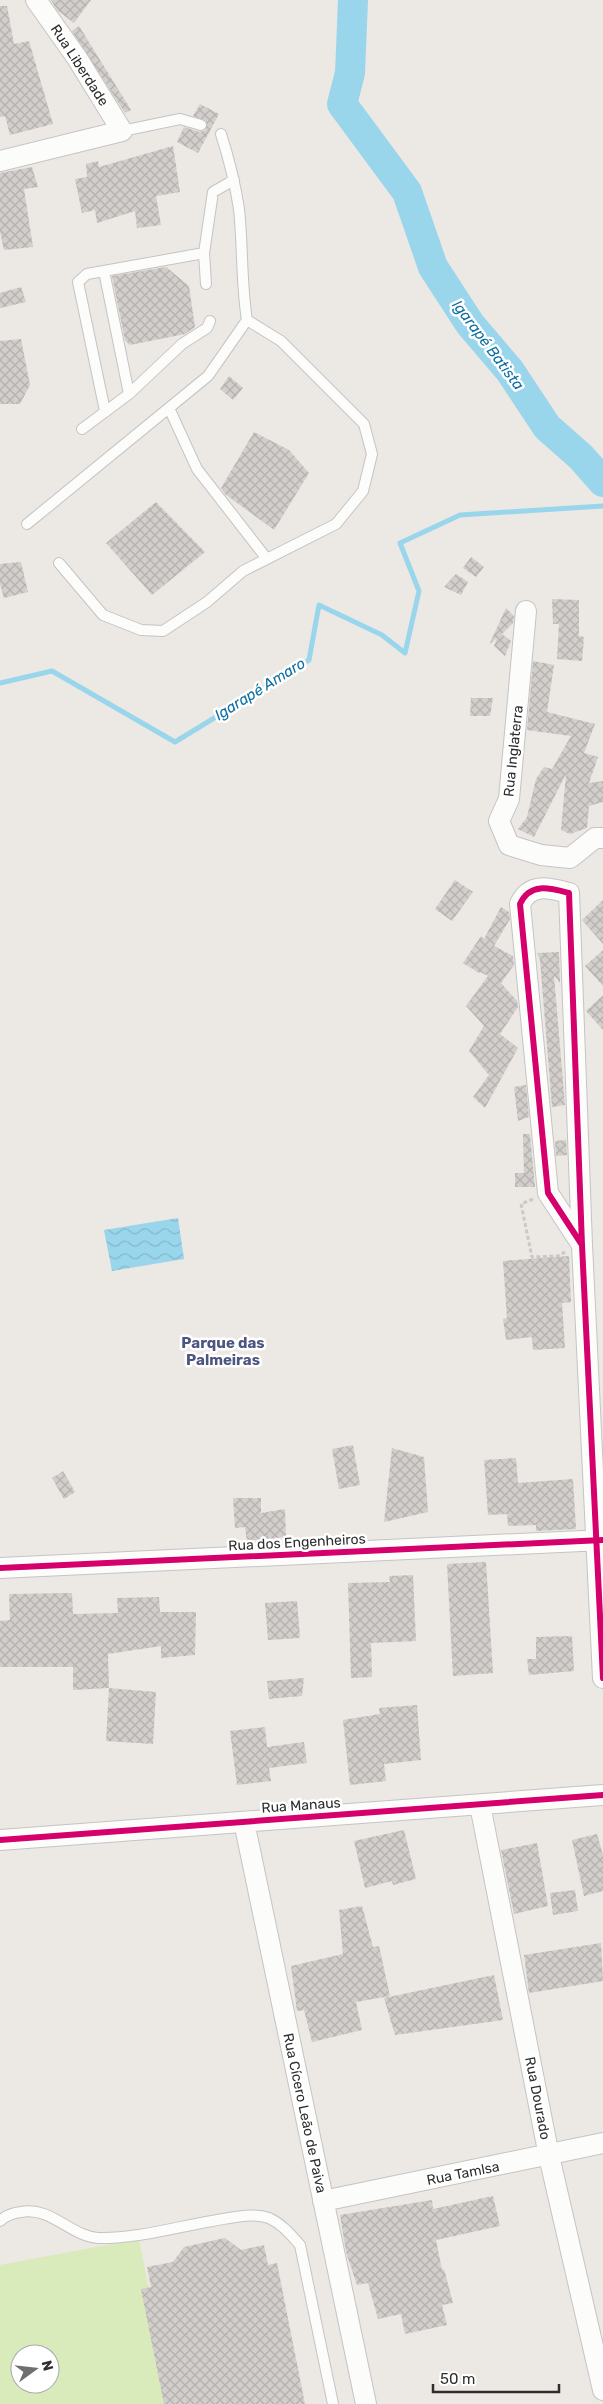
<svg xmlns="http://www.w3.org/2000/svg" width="603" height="2404" font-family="Rubik,sans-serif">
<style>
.pitch{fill:#d9eabb;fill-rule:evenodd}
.water{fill:url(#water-waves)}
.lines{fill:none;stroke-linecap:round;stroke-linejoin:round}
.stream{stroke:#99d6ec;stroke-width:5}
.river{stroke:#99d6ec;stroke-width:30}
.building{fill:url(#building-cross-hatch)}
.lane-casing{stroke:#c5c4c5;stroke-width:12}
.street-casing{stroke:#c5c4c5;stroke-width:22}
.path{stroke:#c9c9c8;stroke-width:3;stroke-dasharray:4 2.5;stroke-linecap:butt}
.lane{stroke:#fcfcfb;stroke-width:10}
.street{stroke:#fcfcfb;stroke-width:20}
.cycleway-casing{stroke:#fff;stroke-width:9}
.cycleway{stroke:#d6006c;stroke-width:6}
.labels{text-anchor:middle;stroke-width:5;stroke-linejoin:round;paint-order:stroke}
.street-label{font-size:14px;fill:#2e2e2e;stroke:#fff}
.water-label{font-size:15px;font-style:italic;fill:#0d6fa3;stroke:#fff}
.neighbourhood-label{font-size:15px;font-weight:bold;fill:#4d5680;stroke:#fff}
</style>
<defs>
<pattern id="water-waves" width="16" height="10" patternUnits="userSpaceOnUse" patternTransform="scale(1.25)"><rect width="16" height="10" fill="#99d6ec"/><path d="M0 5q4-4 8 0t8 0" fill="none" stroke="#84b8cb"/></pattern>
<pattern id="building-cross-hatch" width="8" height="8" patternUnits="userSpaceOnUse" patternTransform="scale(1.25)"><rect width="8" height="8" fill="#d1cecb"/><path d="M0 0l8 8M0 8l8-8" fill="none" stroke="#b4b1af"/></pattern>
</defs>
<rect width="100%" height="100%" fill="#ece8e4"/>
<!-- pitch -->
<path class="pitch" d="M139,2239L171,2404H0V2265ZM20,2354H50V2384H20Z"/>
<!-- water -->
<path class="water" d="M178,1218L184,1259L112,1271L104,1230Z"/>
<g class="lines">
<!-- stream -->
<path class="stream" d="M0,683L52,671L175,742L309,660L319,605L382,635L405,653L419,591L400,543L460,515L603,506"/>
<!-- river -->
<path class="river" d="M353,0L350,73L342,104L407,192L433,267L470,324L510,371L547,427L581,457L603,482"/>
</g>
<!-- building -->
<path class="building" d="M51,0H91L74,23L57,10Z
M0,6H7L14,44L29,41L53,124L10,135L5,116L0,117Z
M79,26L131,110L125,113L72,31Z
M200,104L219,114L198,153L177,142L184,127L200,132L206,130V121L193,116Z
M173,146L180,192L156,196L161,225L137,228L135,211L97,223L95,210L82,213L75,179L87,177L86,164L98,161L99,167Z
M32,167L38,187L24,189L33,247L4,250L0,232V173Z
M166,267L189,286L195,327L185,334L130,345L125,340L112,276Z
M21,287L26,302L0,308V293Z
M21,339L30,385L20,404H0V341Z
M229,376L243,388L233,400L220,389Z
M254,432L289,450L309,473L274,530L225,494L221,488Z
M156,502L205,552L152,595L106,543Z
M471,557L484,567L476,577L463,568Z
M21,562L28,592L4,598L0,584V564Z
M456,574L468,582L461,595L444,587Z
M552,599L579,600V636L584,637L582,661L557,659L559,624H553Z
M506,608L514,616L513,623L502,634L511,641L505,656L494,646L497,638L489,645Z
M533,661L554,665L547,712L595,724L584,753L598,757L589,783L603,781V802L589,806L587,828L570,834L561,830L566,774L534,837L518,829L527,817L536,779L544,767L552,769L571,736L527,730Z
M471,698H493L490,716H470Z
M455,880L473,892L452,921L435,909Z
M603,900V944L582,920Z
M501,907L509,912L510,919L494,946L513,956L514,965L501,983L517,1001L518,1007L500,1034L518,1048L485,1108L473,1097L489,1075L469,1051L484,1026L466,1006L488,976L480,972L479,973L463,963L481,936L484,939Z
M603,950V986L585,966Z
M559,952L560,983L554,976L565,1105L552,1107L540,960L537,953Z
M603,995V1030L586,1011Z
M526,1085L529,1117L518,1121L514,1087Z
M523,1134H530L535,1187H515V1173H524Z
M566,1140L567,1155L556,1156L555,1141Z
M569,1256L571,1302L562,1303L565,1348L533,1350L532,1337L506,1340L503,1319L507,1318L503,1261Z
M353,1445L360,1485L339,1489L332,1449Z
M392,1448L424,1457L428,1512L384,1522Z
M516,1458L518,1483L573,1479L576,1529L536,1531V1525L508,1526L507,1514L488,1515L484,1460Z
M63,1471L75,1492L64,1499L52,1478Z
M233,1498H261V1513L285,1509L286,1537L247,1541L245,1527L235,1528Z
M486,1562L493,1673L453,1676L447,1564Z
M413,1575L416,1641L371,1643L372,1677L351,1678L348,1583L390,1582L389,1576Z
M72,1593L73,1614L118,1613L117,1598L159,1597L160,1612H196L195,1655L161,1658V1646L108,1654L109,1688L73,1690V1667H0V1621L10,1620L9,1594Z
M297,1601L300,1638L268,1640L265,1603Z
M572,1636L574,1671L529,1675L527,1659H536V1637Z
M304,1678L302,1696L269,1699L267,1681Z
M109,1688L156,1692L153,1744L106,1741Z
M417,1705L421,1760L384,1764L386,1781L350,1785L343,1720L380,1714L379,1708Z
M265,1727L267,1747L304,1742L307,1763L269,1768L271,1781L237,1785L230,1731Z
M404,1830L416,1879L393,1885L392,1881L365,1888L354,1841Z
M597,1834L603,1855V1891L584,1896L572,1840Z
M537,1843L548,1906L514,1914L501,1850Z
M575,1890L578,1911L553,1915L550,1893Z
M362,1906L373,1947L379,1946L390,1996L356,2002L362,2030L312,2042L304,2010L297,2011L291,1966L343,1954L339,1910Z
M601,1943L603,1981L529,1993L524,1955Z
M494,1975L503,2020L395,2035L384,1998Z
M493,2196L500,2226L436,2240L442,2270L444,2269L453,2303L442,2305L447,2325L405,2334L401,2314L378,2319L368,2283L357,2285L346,2252L340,2215L432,2200L433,2209Z
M225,2238L241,2250L264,2245L268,2265L277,2263L305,2404H164L141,2289L151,2287L147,2267L173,2262L184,2247Z"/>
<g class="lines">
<!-- lane casing -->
<g class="lane-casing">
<path id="lane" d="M122,131L180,119L201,125
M104,271L129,394
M206,284L204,253L213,192L234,180
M169,408L197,469L267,559
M105,411L78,282L87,274L204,253
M82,429L129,394L182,344L207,328L210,321
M27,524L208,376L247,320C241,283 243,246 239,209C235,183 229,159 221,134
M59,563L103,615L141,630L163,631L207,602L243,571L336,524L363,491L372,454L364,424L281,341L247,320
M0,2221C5,2216 13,2213 21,2212C51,2206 70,2236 98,2238C135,2239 176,2227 212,2221C230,2218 251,2212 269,2218C282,2224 291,2235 300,2245L333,2404"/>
</g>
<!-- street casing -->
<g class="street-casing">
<path id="street" d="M0,161L122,131L77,58L36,0
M526,611L509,799L499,821L509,845L541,855L570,858L595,838H603
M582,1245L548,1193L520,904C530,882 550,888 569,893L582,1245L603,1678
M0,1568L603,1540
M480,1805L549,2156L603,2390
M244,1822L366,2404
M0,1840L603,1795
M323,2201L603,2143"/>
</g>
<!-- path -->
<path class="path" d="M533,1199L521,1204L532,1257L558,1256L565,1252"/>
<!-- lane -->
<use href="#lane" class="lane"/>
<!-- street -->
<use href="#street" class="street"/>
<!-- cycleway casing -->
<g class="cycleway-casing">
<path id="cycleway" d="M582,1245L548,1193L520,904C530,882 550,888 569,893L582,1245L603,1678
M0,1568L603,1540
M0,1840L603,1795"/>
</g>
<!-- cycleway -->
<use href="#cycleway" class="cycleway"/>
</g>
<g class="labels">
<!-- street labels -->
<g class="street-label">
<text transform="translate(80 65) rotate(57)" y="5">Rua Liberdade</text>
<text transform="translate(513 751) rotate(-84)" y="5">Rua Inglaterra</text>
<text transform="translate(297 1542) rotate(-3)" y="5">Rua dos Engenheiros</text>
<text transform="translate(301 1805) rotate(-4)" y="5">Rua Manaus</text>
<text transform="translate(538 2098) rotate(79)" y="5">Rua Dourado</text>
<text transform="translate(305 2113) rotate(78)" y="5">Rua Cícero Leão de Paiva</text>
<text transform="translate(463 2173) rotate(-11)" y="5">Rua Tamlsa</text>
</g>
<!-- water labels -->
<g class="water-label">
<text transform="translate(488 345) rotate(53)" y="5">Igarapé Batista</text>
<text transform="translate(260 689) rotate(-32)" y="5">Igarapé Amaro</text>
</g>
<!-- neighbourhood labels -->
<g class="neighbourhood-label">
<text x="223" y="1348">Parque das<tspan x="223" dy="17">Palmeiras</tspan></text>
</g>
</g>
<!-- north arrow -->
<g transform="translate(35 2369) rotate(75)"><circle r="24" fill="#ffffff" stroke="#ababab"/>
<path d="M0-4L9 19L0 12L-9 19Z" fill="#706f6e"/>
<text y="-8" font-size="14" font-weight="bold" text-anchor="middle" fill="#2e2e2e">N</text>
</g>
<!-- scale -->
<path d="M433 2384v8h126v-8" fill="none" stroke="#2e2e2e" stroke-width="2.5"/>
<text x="440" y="2384" font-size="15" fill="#2e2e2e" stroke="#ffffff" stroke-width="4" paint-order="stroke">50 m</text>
</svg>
